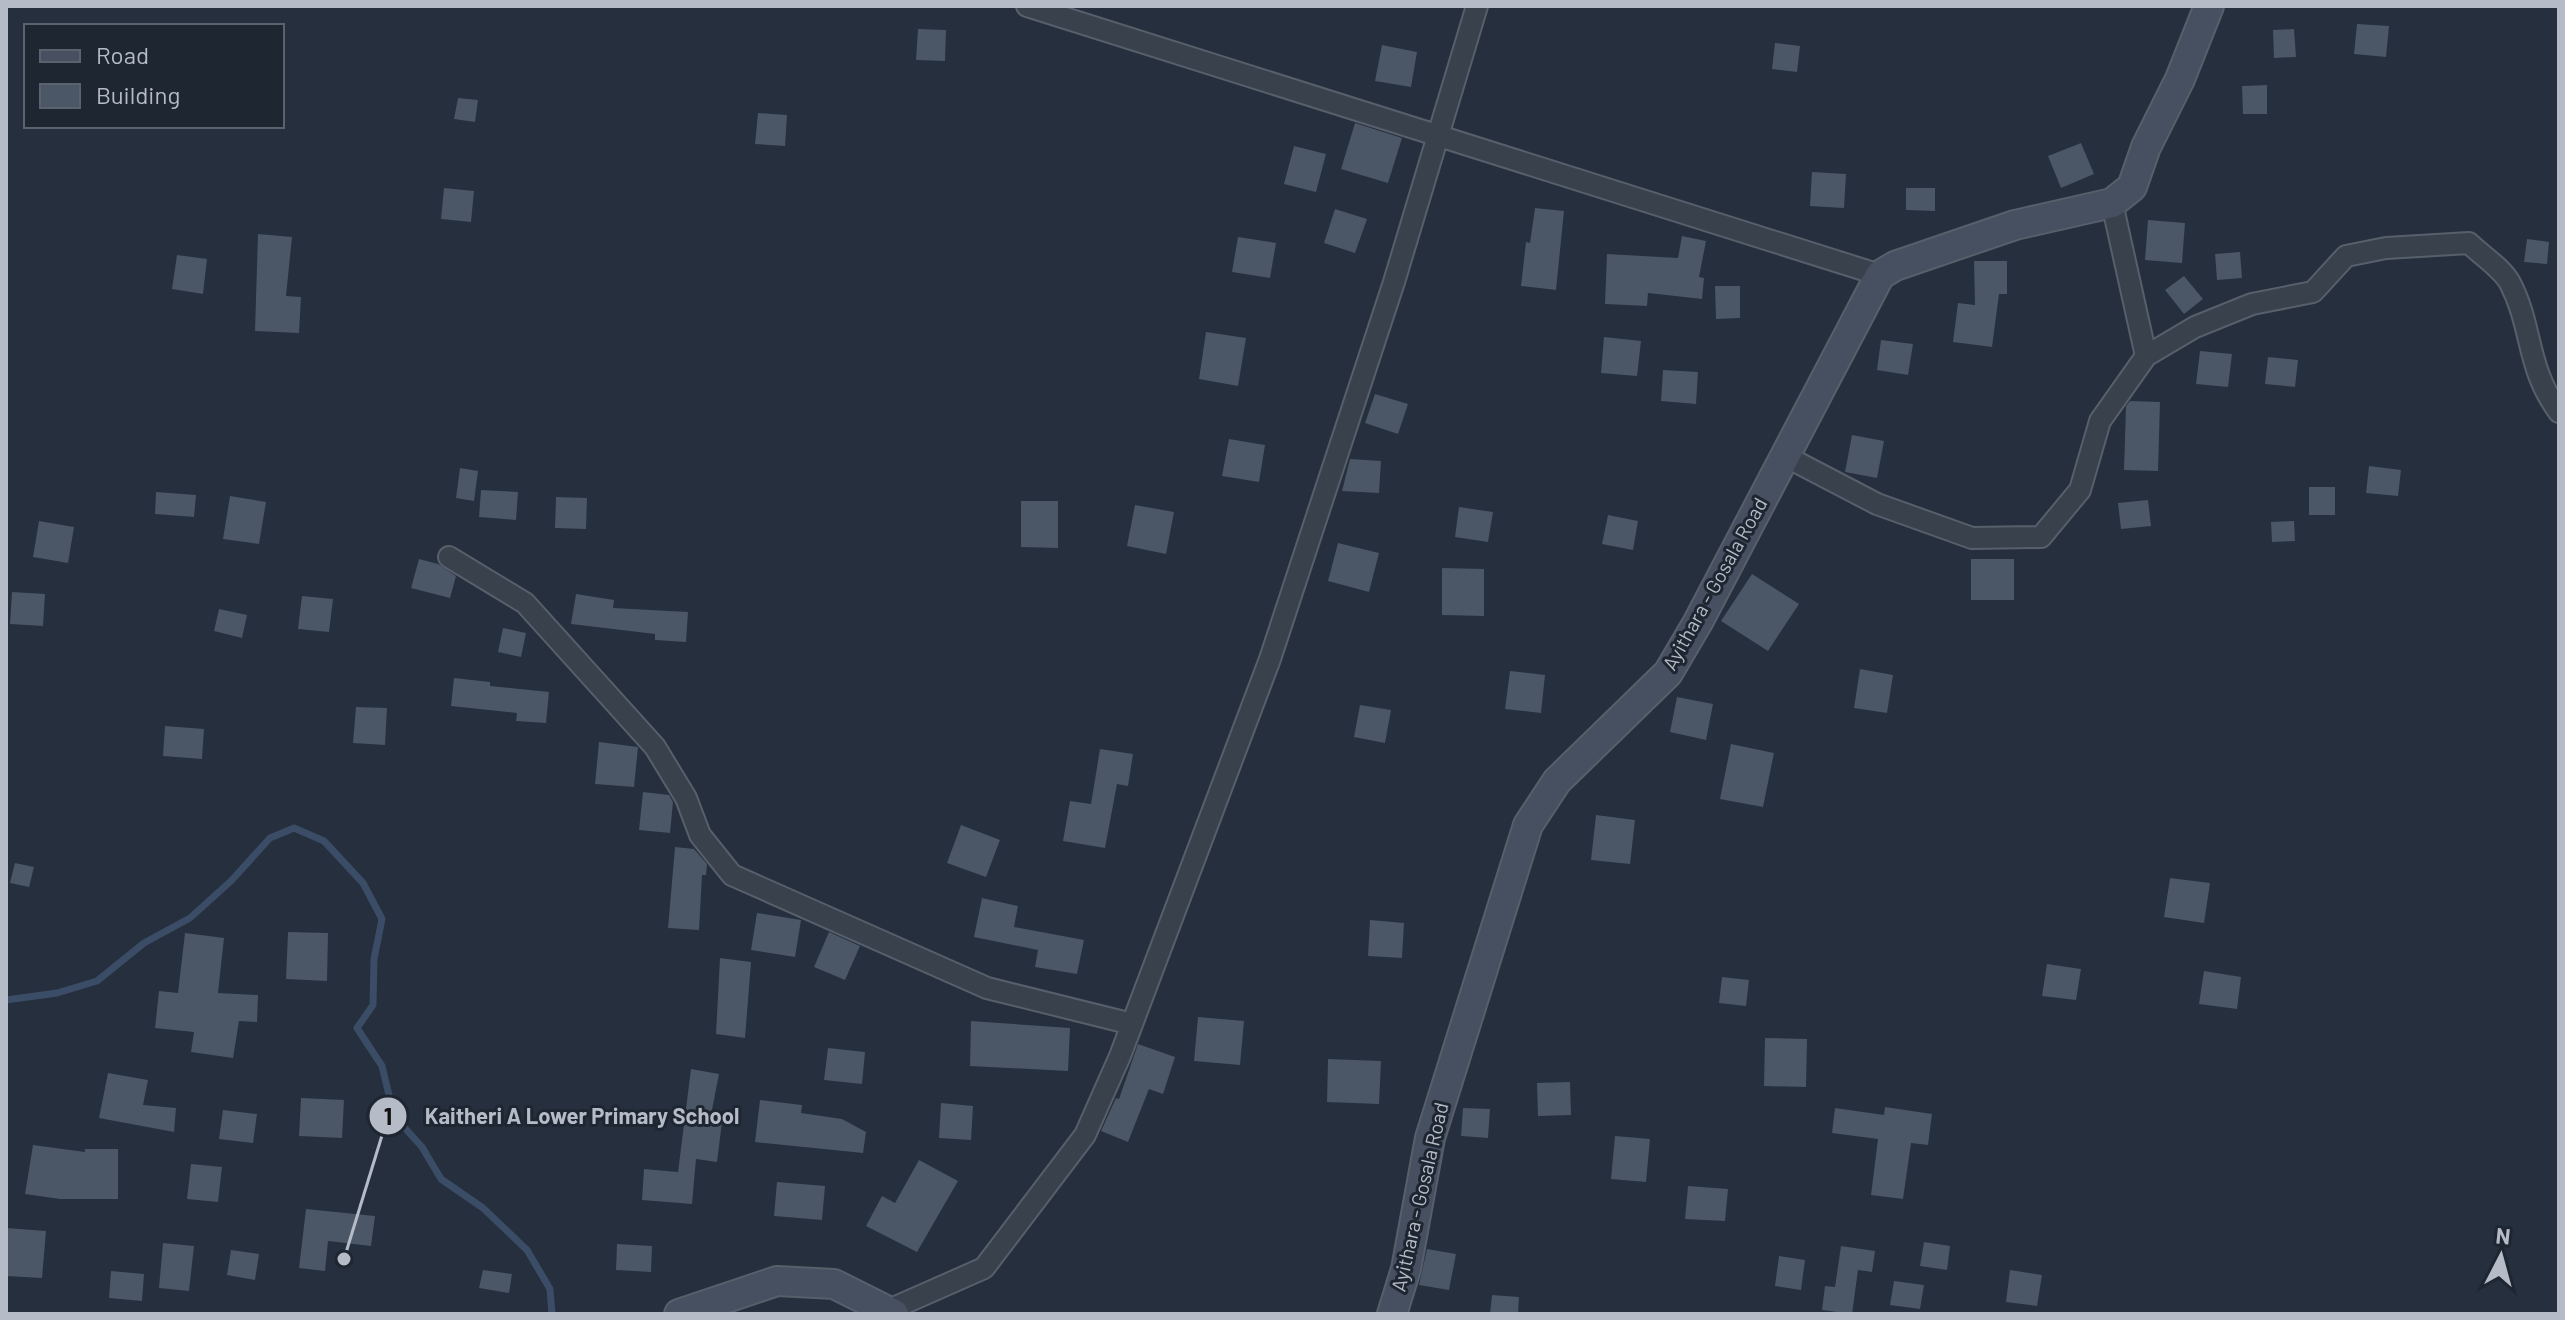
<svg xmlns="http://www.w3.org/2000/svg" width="2565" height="1320" font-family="Barlow,sans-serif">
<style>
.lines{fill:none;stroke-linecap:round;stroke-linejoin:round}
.stream{stroke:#3b4c66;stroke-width:7}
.building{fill:#4b5666}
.street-casing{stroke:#575f6b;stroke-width:24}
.secondary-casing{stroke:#575f6b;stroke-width:32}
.street{stroke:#39414d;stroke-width:20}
.secondary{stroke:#475060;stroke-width:28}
.labels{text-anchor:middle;stroke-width:6;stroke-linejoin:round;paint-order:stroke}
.street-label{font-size:20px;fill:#b5bcc8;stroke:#1e2632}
.leader{fill:none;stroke:#b5bcc8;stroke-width:3}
.callout-dot{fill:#b5bcc8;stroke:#1e2632;stroke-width:3}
.mark-label{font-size:24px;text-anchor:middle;font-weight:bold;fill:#111}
.callout-label{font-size:22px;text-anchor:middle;font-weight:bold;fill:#b5bcc8;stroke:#1e2632;stroke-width:6;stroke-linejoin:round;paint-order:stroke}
</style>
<rect width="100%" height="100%" fill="#252f3d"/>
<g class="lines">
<!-- stream -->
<path class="stream" d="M6,1000L57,993L97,981L144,943L190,918L231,881L270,838L294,828L324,841L363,883L382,919L374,959L373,1005L357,1028L382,1066L394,1116L422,1147L441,1179L483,1208L527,1250L550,1289L552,1314"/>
</g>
<!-- building -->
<path class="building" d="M2357,24L2389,26L2386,57L2354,54Z
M918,29L946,30L945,61L916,60Z
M2294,29L2296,57L2274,58L2273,30Z
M1775,43L1800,46L1797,72L1772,69Z
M1382,45L1417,52L1411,87L1375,81Z
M2267,85V114H2243L2242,86Z
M458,98L478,100L475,122L454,119Z
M758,113L787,115L785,146L755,144Z
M1355,123L1402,138L1388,183L1341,169Z
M2081,143L2094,174L2061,188L2048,156Z
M1294,146L1326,154L1316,192L1284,184Z
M1812,172L1846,174L1844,208L1810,206Z
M444,188L474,191L471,222L441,219Z
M1906,188H1935V211L1906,210Z
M1535,208L1564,211L1556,290L1521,286L1526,242L1530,243Z
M1335,209L1367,219L1355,253L1324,243Z
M2148,220L2185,223L2182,263L2145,260Z
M258,234L292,237L286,296L301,297L299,333L255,331Z
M1682,236L1706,241L1699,277L1704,278L1702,299L1648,293L1647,306L1605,304L1607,254L1678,258Z
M1238,237L1276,243L1270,278L1232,272Z
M2527,239L2549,242L2547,264L2524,262Z
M2240,252L2242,278L2217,280L2215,254Z
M177,255L207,259L203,294L172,289Z
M1974,261H2007V294H1999L1992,347L1953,342L1958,303L1975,305Z
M2184,276L2203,299L2184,314L2165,290Z
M1715,286H1740V318L1716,319Z
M1206,332L1246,338L1238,386L1199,379Z
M1604,337L1641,341L1637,376L1601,373Z
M1881,340L1913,344L1908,375L1877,370Z
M2200,351L2232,354L2228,387L2196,384Z
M2268,357L2298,360L2295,387L2265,384Z
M1663,370L1698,372L1696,404L1661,401Z
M1375,394L1408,404L1398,434L1365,423Z
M2130,401L2160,402L2158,471L2124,470L2126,406Z
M1852,435L1884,441L1877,478L1845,472Z
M1229,439L1265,445L1259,482L1222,476Z
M1350,459L1381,461L1379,493L1342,491Z
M2369,466L2401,470L2398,496L2366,493Z
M460,468L478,471L474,501L456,498Z
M2309,487H2335V515H2309Z
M481,490L518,492L516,520L479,517Z
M156,492L196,495L194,517L155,514Z
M230,496L266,502L259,544L223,539Z
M556,497L587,498L586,529L555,528Z
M2148,500L2151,526L2121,529L2118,503Z
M1021,501H1058V548L1021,547Z
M1135,505L1174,512L1166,554L1127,546Z
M1459,507L1493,512L1488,542L1455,537Z
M1608,515L1638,521L1633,550L1602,544Z
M39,521L74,527L68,563L33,557Z
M2294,521L2295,541L2272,542L2271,522Z
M1338,543L1379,553L1369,592L1328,581Z
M419,559L438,564L456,576L450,598L411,588Z
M1971,559H2014V600H1971Z
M1442,568L1484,569V616L1442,615Z
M1752,574L1799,604L1768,651L1721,621Z
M12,592L45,594L43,626L10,624Z
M576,594L614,600L613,608L688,612L686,642L655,640V634L571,624Z
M302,596L333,599L329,632L298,629Z
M219,609L247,615L242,638L214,631Z
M503,628L526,633L521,657L498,652Z
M1860,669L1893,675L1887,713L1854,708Z
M1510,671L1545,675L1541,713L1505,709Z
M454,678L490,682V686L549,692L546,723L516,721L517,713L451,706Z
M1677,697L1713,704L1706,740L1670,732Z
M1360,705L1391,710L1385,743L1354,737Z
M356,707L387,708L385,745L353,743Z
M165,726L204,729L202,759L163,756Z
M599,742L638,747L634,787L595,784Z
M1731,744L1774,753L1763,807L1720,799Z
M1100,749L1133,754L1128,786L1117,784L1105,848L1063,841L1070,801L1091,804Z
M643,792L669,795L673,802L670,833L639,830Z
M1596,815L1635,820L1630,864L1591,860Z
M961,825L1000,840L986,877L947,863Z
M675,847L694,849L707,864L706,875H702L699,930L668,928Z
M15,863L34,867L29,887L10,883Z
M2170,878L2210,883L2204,923L2164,917Z
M982,898L1018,906L1014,927L1084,940L1077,974L1035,967L1038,950L974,937Z
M757,913L801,920L795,957L751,950Z
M1370,920L1404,923L1402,958L1368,956Z
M288,932L328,933L327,981L286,979Z
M829,932L860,946L845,980L814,967Z
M185,933L224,938L218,993L258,995L257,1022L239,1021L233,1058L191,1052L194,1032L155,1028L159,991L178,993Z
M720,958L751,962L745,1038L716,1034Z
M2047,964L2081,969L2076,1000L2042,996Z
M2204,971L2241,977L2237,1009L2199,1004Z
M1722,977L1749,980L1746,1006L1719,1003Z
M1198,1017L1244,1021L1240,1065L1194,1061Z
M971,1021L1070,1028L1068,1071L970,1066Z
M1765,1038L1807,1039L1806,1087L1764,1086Z
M1138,1044L1175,1057L1163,1094L1149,1089L1128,1142L1101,1131L1116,1098L1119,1099Z
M828,1048L865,1052L862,1084L824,1080Z
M1328,1059L1381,1061L1379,1104L1327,1102Z
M691,1069L719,1074L710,1120L722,1122L717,1162L696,1159L692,1204L642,1200L644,1169L678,1172Z
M108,1073L148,1080L143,1105L176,1108L174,1132L99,1118Z
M1570,1082L1571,1115L1538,1116L1537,1083Z
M301,1098L344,1100L342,1138L299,1136Z
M760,1100L802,1105L801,1113L842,1119L866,1132L863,1153L755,1142Z
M941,1103L973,1106L971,1140L939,1138Z
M1885,1107L1932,1114L1928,1145L1911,1143L1903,1199L1871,1195L1878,1139L1832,1133L1835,1108L1884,1115Z
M1463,1108L1490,1109L1488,1138L1461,1136Z
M223,1110L257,1114L253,1143L219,1139Z
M1615,1136L1650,1139L1646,1182L1611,1179Z
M33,1145L85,1152V1149H118V1199H60L25,1194Z
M919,1160L958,1181L917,1252L866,1226L882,1196L895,1203Z
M191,1164L222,1167L218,1202L187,1199Z
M777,1182L825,1186L822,1220L774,1216Z
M1688,1186L1728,1189L1725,1221L1685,1219Z
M306,1209L375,1216L371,1246L328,1241L325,1271L299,1268Z
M6,1228L46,1231L42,1278L6,1276Z
M1924,1242L1950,1246L1947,1270L1920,1266Z
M163,1243L194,1246L189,1291L159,1288Z
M617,1244L652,1246L651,1272L616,1270Z
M1841,1246L1875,1251L1872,1272L1858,1270L1852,1314L1822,1310L1825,1286L1835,1287Z
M1427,1249L1456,1254L1449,1290L1419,1285Z
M231,1250L259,1254L255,1280L227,1275Z
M1779,1256L1805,1260L1801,1290L1775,1286Z
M483,1270L512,1274L509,1293L479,1288Z
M2010,1270L2042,1275L2037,1306L2006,1302Z
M111,1271L144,1274L142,1301L109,1298Z
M1894,1281L1924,1285L1920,1309L1890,1305Z
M1492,1295L1519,1297L1518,1314H1490Z"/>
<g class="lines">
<!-- street casing -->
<g class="street-casing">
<path id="street" d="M1027,6L1880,275
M2112,203L2146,356
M1785,456L1877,504L1972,538L2041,537L2080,490L2100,421L2146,356L2195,327L2252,304L2313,292L2346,256L2386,248L2469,243C2481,255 2502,268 2510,283C2533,327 2526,368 2559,412
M449,557L525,603L655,747L686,798L700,835L732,875L987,988L1132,1024
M889,1310L984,1268L1085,1135L1120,1056L1270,659L1394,282L1477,6"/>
</g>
<!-- secondary casing -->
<g class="secondary-casing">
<path id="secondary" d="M679,1314L777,1281L834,1284L894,1314
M1392,1314L1406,1269L1430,1138L1528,825L1557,781L1668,673L1698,622L1880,275L1895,266L2015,225L2112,203L2132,187L2146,147L2180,79L2209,6"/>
</g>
<!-- street -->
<use href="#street" class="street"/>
<!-- secondary -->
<use href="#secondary" class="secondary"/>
</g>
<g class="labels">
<!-- street labels -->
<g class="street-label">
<text transform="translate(1715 584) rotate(-61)" y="7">Ayithara - Gosala Road</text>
<text transform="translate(1420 1197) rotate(-77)" y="7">Ayithara - Gosala Road</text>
</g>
</g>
<!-- callouts -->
<path class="leader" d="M344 1259L388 1116"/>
<g class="callout-dot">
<circle cx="344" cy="1259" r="8"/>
<circle cx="388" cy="1116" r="20"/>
</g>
<g class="mark-label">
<text x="388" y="1125">1</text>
</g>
<g class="callout-label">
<text x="582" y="1124">Kaitheri A Lower Primary School</text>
</g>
<!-- border -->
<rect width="2565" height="1320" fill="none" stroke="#b5bcc8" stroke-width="16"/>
<!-- legend -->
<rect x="24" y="24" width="260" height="104" fill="#1e2632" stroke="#5a626e" stroke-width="2"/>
<rect x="40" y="50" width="40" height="12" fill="#475060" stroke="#5a626e" stroke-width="2"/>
<text x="96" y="64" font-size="24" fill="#b5bcc8">Road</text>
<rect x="40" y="84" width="40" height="24" fill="#4b5666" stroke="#5a626e" stroke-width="2"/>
<text x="96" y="104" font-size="24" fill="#b5bcc8">Building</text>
<!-- north arrow -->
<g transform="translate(2501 1256) rotate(6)" stroke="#1e2632" stroke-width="6" paint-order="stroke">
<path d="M0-6L14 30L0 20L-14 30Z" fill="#b5bcc8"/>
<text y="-12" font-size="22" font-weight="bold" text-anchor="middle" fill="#b5bcc8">N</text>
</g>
</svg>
